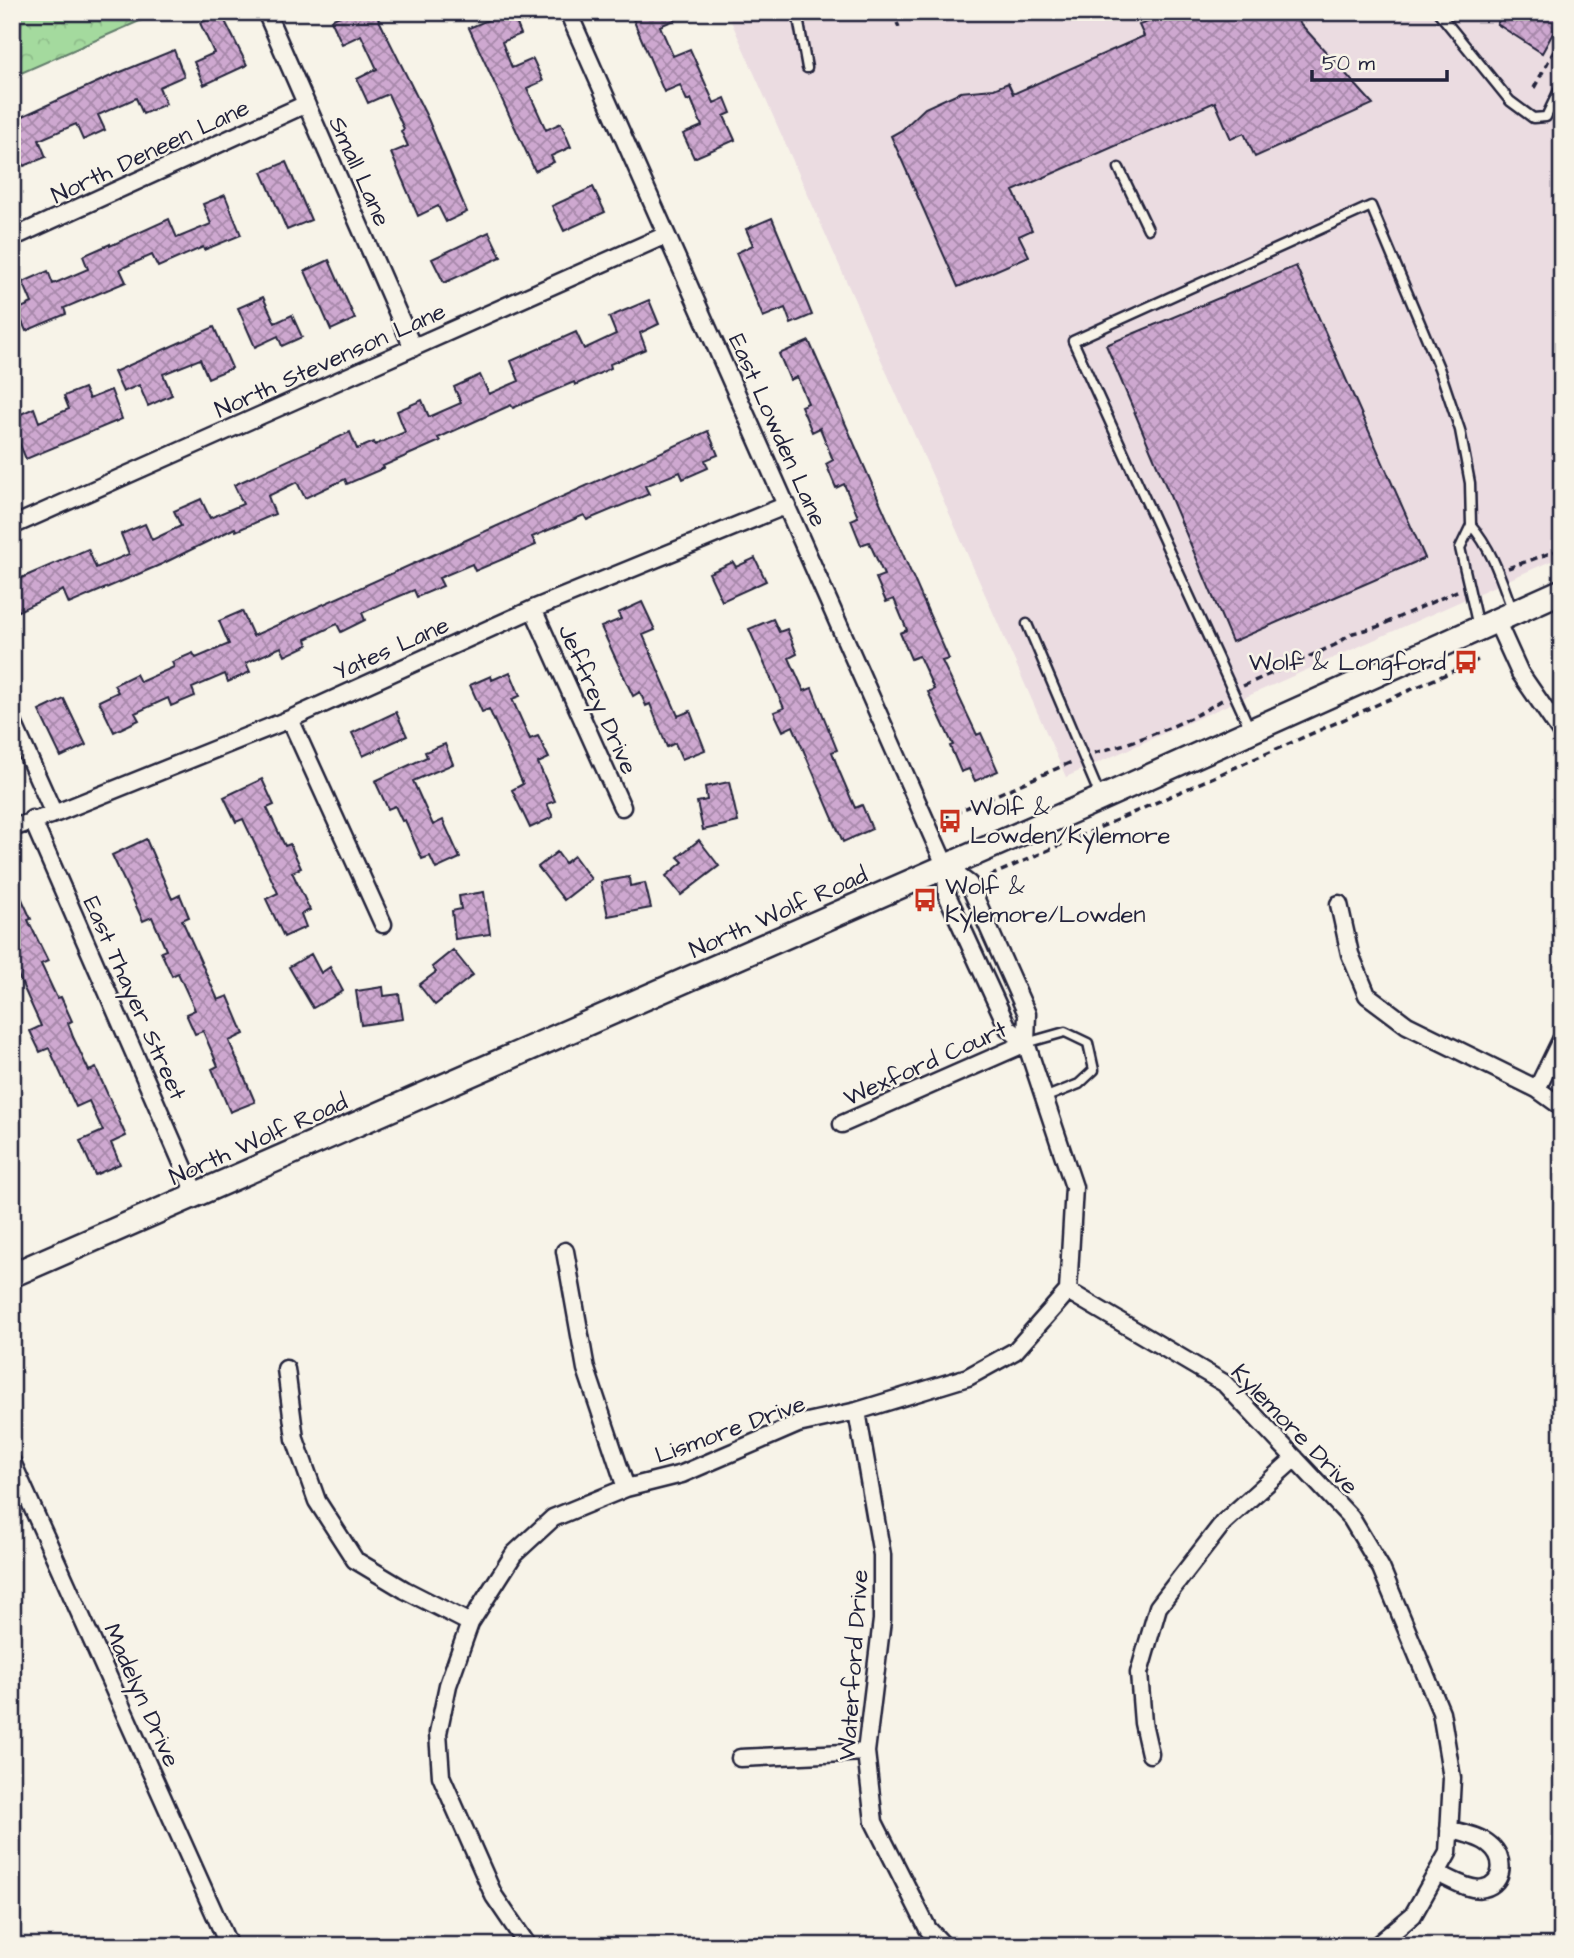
<svg xmlns="http://www.w3.org/2000/svg" width="1574" height="1958" font-family="'Architects Daughter',sans-serif">
<style>
.built{fill:#ebdce1}
.park{fill:url(#park-crowns);stroke:#637e6c;stroke-width:2}
.building{fill:url(#building-cross-hatch);stroke:#22223b;stroke-width:2}
.lines{fill:none;stroke-linecap:round;stroke-linejoin:round}
.lane-casing{stroke:#22223b;stroke-width:13}
.street-casing{stroke:#22223b;stroke-width:21}
.secondary-casing{stroke:#22223b;stroke-width:28}
.path{stroke:#22223b;stroke-width:3.5;stroke-dasharray:7 5;stroke-linecap:butt}
.lane{stroke:#f7f3e8;stroke-width:8}
.street{stroke:#f7f3e8;stroke-width:16}
.secondary{stroke:#f7f3e8;stroke-width:23}
.labels{text-anchor:middle;stroke-width:5;stroke-linejoin:round;paint-order:stroke}
.street-label{font-size:24px;fill:#22223b;stroke:#f7f3e8}
.poi-label{font-size:24px;fill:#22223b;stroke:#f7f3e8;text-anchor:start}
</style>
<defs>
<pattern id="park-crowns" width="20" height="18" patternUnits="userSpaceOnUse" patternTransform="scale(1.75)"><rect width="20" height="18" fill="#a4da9e"/><path d="M2 6a3 3 0 1 1 6 0M12 15a3 3 0 1 1 6 0" fill="none" stroke="#8dbb89"/></pattern>
<pattern id="building-cross-hatch" width="8" height="8" patternUnits="userSpaceOnUse" patternTransform="scale(1.75)"><rect width="8" height="8" fill="#cea8d0"/><path d="M0 0l8 8M0 8l8-8" fill="none" stroke="#a788aa"/></pattern>
</defs>
<rect width="100%" height="100%" fill="#f7f3e8"/>
<filter id="ink" filterUnits="userSpaceOnUse"><feTurbulence type="fractalNoise" baseFrequency=".0143" numOctaves="2"/><feDisplacementMap in="SourceGraphic" scale="14" xChannelSelector="R" yChannelSelector="G"/><feConvolveMatrix kernelMatrix="1 2 1 2 8 2 1 2 1" color-interpolation-filters="sRGB"/></filter>
<g filter="url(#ink)">
<!-- built -->
<path class="built" d="M727,12H1562V556L1066,777Z"/>
<!-- park -->
<path class="park" d="M12,12H160L12,77Z"/>
<!-- building -->
<path class="building" d="M348,12H375L428,119L467,212L446,222L438,206L418,216L391,153L408,146L401,131L404,129L388,94L368,103L357,79L377,69L361,35L342,44L331,20Z
M506,12H512L521,34L502,42L512,68L533,59L543,81L527,88L546,130L561,123L571,147L551,156L554,162L535,171L469,28Z
M630,12H693L660,26L673,56L690,49L714,103L725,98L731,113L724,116L735,140L694,158L683,134L702,126L691,99L687,101L680,85L664,92Z
M1160,12H1290L1373,104L1255,157L1244,133L1231,139L1215,102L1013,191L1032,230L1019,236L1029,256L958,287L891,136L902,130L925,108L960,92L994,89L1008,83L1013,94L1144,36L1139,25L1154,20Z
M1504,12H1562V17L1542,53L1497,24Z
M221,13L247,65L204,85L194,62L214,53L200,23Z
M174,50L184,76L159,87L166,104L143,114L136,98L98,115L105,130L83,140L76,124L39,140L46,157L24,166L13,143L19,140L12,121L111,76Z
M286,162L311,220L287,230L262,172Z
M593,187L605,212L564,231L552,206Z
M225,195L241,235L204,250L203,247L158,267L152,255L120,269L126,282L64,308L66,314L26,331L17,310L32,303L23,282L48,271L53,284L88,269L83,256L110,244V246L169,219L177,238L211,224L203,204Z
M772,218L812,315L791,324L785,308L763,317L736,253L753,245L746,229Z
M489,232L501,257L444,283L432,259Z
M329,260L355,319L331,330L305,271Z
M1296,266L1425,558L1232,642L1106,345Z
M263,297L275,323L292,315L302,337L282,346L278,336L255,347L238,308Z
M649,300L659,324L640,333L646,349L610,364L611,368L575,385L574,382L513,408L511,405L438,438L440,441L383,466L384,468L347,484L345,479L305,498L297,482L268,496L275,514L236,531L235,528L162,564L69,604L63,590L12,614V582L88,549L96,568L129,554L121,534L145,524L152,540L181,526L174,511L201,499L210,518L243,504L234,485L350,432L357,449L374,442L375,445L405,432L397,411L422,400L429,417L461,403L454,387L480,375L489,394L519,381L511,361L576,332L584,349L616,334L609,317Z
M214,327L232,368L208,378L200,359L163,374L172,395L148,406L139,385L123,392L114,372Z
M809,341L949,659L942,661L977,735L981,733L998,771L975,781L969,769L961,772L950,746L953,745L928,692L934,689L919,656L911,659L900,633L907,630L894,599L886,602L876,578L884,575L869,542L861,545L851,520L858,517L844,484L836,488L826,464L833,460L820,428L812,432L801,406L808,403L797,377L790,380L779,354Z
M84,388L89,399L111,390L122,419L26,459L18,440L12,443V418L34,408L39,422L69,409L64,396Z
M708,431L718,455L705,460L708,468L683,479L680,472L645,486L649,494L587,520L584,515L532,537L536,545L475,571L472,564L439,578L443,586L417,597L414,590L381,604L362,613L365,620L341,632L337,624L306,639L308,645L285,656L281,647L246,663L250,672L228,682L225,674L192,688L195,696L171,706L168,698L135,713L139,720L114,732L99,701L118,692L114,685L136,674L140,682L174,667L172,662L193,653L196,658L229,644L219,621L242,611L253,636Z
M755,558L766,581L722,601L709,573L733,562L736,567Z
M642,602L655,630L643,635L678,716L690,711L705,750L682,759L675,743L667,747L650,704L646,706L640,692L633,696L601,627L621,619L618,613Z
M773,619L779,632L787,629L797,654L789,658L804,691L812,688L837,750L832,752L840,773L855,808L862,805L872,829L843,842L793,726L783,731L774,712L784,708L749,629Z
M510,672L520,696L512,699L530,739L538,736L549,758L538,763L555,801L547,804L553,817L530,828L512,790L523,784L489,709L482,712L470,685L491,676L492,680Z
M64,699L86,745L61,757L39,711Z
M396,712L407,736L363,756L352,733Z
M445,744L453,764L413,781L433,825L443,820L460,858L436,869L430,856L422,859L405,820L402,821L395,806L388,809L375,781L427,757L425,752Z
M262,779L274,805L267,808L285,846L290,844L301,868L292,872L310,910L301,914L306,927L284,937L266,899L278,893L243,819L236,822L224,797Z
M729,782L738,822L703,830L697,802L707,800L705,787Z
M146,839L172,899L180,895L189,917L182,920L218,1000L228,996L244,1034L229,1041L255,1102L230,1112L212,1069L218,1066L203,1031L195,1034L186,1014L195,1010L178,973L172,976L161,952L166,950L152,917L143,921L112,855Z
M699,840L719,866L681,895L666,876L683,862L678,857Z
M557,852L565,863L574,856L591,879L564,900L538,867Z
M12,877L31,919L28,920L48,961L41,964L57,998L61,997L72,1021L68,1023L73,1037L89,1071L96,1068L126,1136L111,1143L120,1164L95,1175L80,1141L103,1131L89,1101L76,1107L49,1048L40,1052L30,1031L41,1026L12,962Z
M629,877L630,886L645,883L651,908L608,916L601,882Z
M484,892L490,934L455,939L452,911L461,909L459,896Z
M453,950L473,975L435,1005L419,985L436,972L432,967Z
M311,954L321,973L330,967L343,991L313,1008L289,967Z
M383,987L384,996L399,994L403,1019L361,1025L356,991Z"/>
<g class="lines">
<!-- lane casing -->
<g class="lane-casing">
<path id="lane" d="M797,12L807,68
M1438,12L1510,101L1533,118L1546,117L1562,84
M1119,168L1148,229
M1471,525C1492,549 1501,579 1512,609
M1027,624L1100,796
M1250,729L1073,341L1371,206L1439,368L1460,430L1470,483L1471,525L1460,548L1478,627
M1026,1043L1065,1032L1088,1043L1094,1070L1079,1084L1044,1098"/>
</g>
<!-- street casing -->
<g class="street-casing">
<path id="street" d="M266,12L413,348
M568,12L946,867L947,895L1008,1028L1026,1043
M12,238L306,104
M12,526L666,235
M533,609L622,807
M1496,620L1520,673L1562,734
M290,719L383,924
M12,720L54,814
M32,819L196,1195
M12,828L54,814L290,719L533,609L787,505
M946,867L969,884L1027,1014L1026,1043L1074,1187L1068,1291L1224,1383L1351,1518L1381,1568L1441,1712L1452,1778L1448,1853L1413,1915L1376,1946
M1339,904L1350,954L1367,995L1407,1025L1537,1089L1562,1107
M1537,1089L1562,1038
M842,1124L1026,1043
M565,1251L586,1369L626,1488
M286,1369L295,1439L317,1501L355,1560L405,1590L470,1623
M857,1411L882,1555V1620L866,1752L874,1822L928,1929L944,1946
M12,1462L229,1946
M1150,1754L1143,1723L1139,1673L1158,1607L1223,1523L1295,1458
M740,1758L866,1752
M1437,1873C1449,1878 1470,1892 1484,1888C1505,1883 1505,1857 1490,1845C1480,1836 1462,1833 1449,1829
M528,1946L494,1896L441,1776L438,1733L448,1685L470,1623L514,1554L553,1518L626,1488L682,1474L798,1424L857,1411L968,1377L1015,1351L1068,1291"/>
</g>
<!-- secondary casing -->
<g class="secondary-casing">
<path id="secondary" d="M12,1275L1095,801L1562,591"/>
</g>
<!-- path -->
<path class="path" d="M892,12L899,27
M1534,88L1562,36
M1508,568L1562,549
M1243,686L1335,645L1353,633L1377,627L1459,590
M1094,753C1139,741 1186,724 1225,698
M943,818L1074,761
M990,876L1478,660"/>
<!-- lane -->
<use href="#lane" class="lane"/>
<!-- street -->
<use href="#street" class="street"/>
<!-- secondary -->
<use href="#secondary" class="secondary"/>
</g>
</g>
<!-- icons -->
<defs>
<g id="bus-bare" transform="scale(1.89)"><path d="M-5-6H5V4H4V6H2V4H-2V6H-4V4H-5ZM-3.5-4V0h7V-4ZM-3.5 1.2v1.5H-2V1.2ZM2 1.2v1.5H3.5V1.2Z" fill="#c8321e" stroke="#f7f3e8" stroke-width="2.5" paint-order="stroke"/></g>
</defs>
<g fill-rule="evenodd">
<use href="#bus-bare" x="1466" y="662"/>
<use href="#bus-bare" x="950" y="821"/>
<use href="#bus-bare" x="925" y="900"/>
</g>
<g class="labels">
<!-- street labels -->
<g class="street-label">
<text transform="translate(150 151) rotate(-25)" y="8">North Deneen Lane</text>
<text transform="translate(360 171) rotate(66)" y="8">Small Lane</text>
<text transform="translate(330 360) rotate(-24)" y="8">North Stevenson Lane</text>
<text transform="translate(778 430) rotate(66)" y="8">East Lowden Lane</text>
<text transform="translate(391 648) rotate(-24)" y="8">Yates Lane</text>
<text transform="translate(598 699) rotate(66)" y="8">Jeffrey Drive</text>
<text transform="translate(778 912) rotate(-24)" y="8">North Wolf Road</text>
<text transform="translate(135 998) rotate(66)" y="8">East Thayer Street</text>
<text transform="translate(925 1063) rotate(-24)" y="8">Wexford Court</text>
<text transform="translate(258 1139) rotate(-24)" y="8">North Wolf Road</text>
<text transform="translate(730 1429) rotate(-20)" y="8">Lismore Drive</text>
<text transform="translate(1295 1429) rotate(46)" y="8">Kylemore Drive</text>
<text transform="translate(853 1665) rotate(-86)" y="8">Waterford Drive</text>
<text transform="translate(142 1695) rotate(66)" y="8">Madelyn Drive</text>
</g>
<!-- poi labels -->
<g class="poi-label">
<text x="1446" y="670" text-anchor="end">Wolf &amp; Longford</text>
<text x="970" y="815">Wolf &amp;<tspan x="970" dy="28">Lowden/Kylemore</tspan></text>
<text x="945" y="894">Wolf &amp;<tspan x="945" dy="28">Kylemore/Lowden</tspan></text>
</g>
</g>
<!-- margin -->
<rect width="1574" height="1958" fill="none" stroke="#f7f3e8" stroke-width="42"/>
<rect x="21" y="21" width="1532" height="1916" fill="none" stroke="#22223b" stroke-width="2.5" filter="url(#ink)"/>
<!-- scale -->
<path d="M1312 70v10h135v-10" fill="none" stroke="#22223b" stroke-width="3.5"/>
<text x="1322" y="70" font-size="21" fill="#22223b" stroke="#f7f3e8" stroke-width="5" paint-order="stroke">50 m</text>
</svg>
